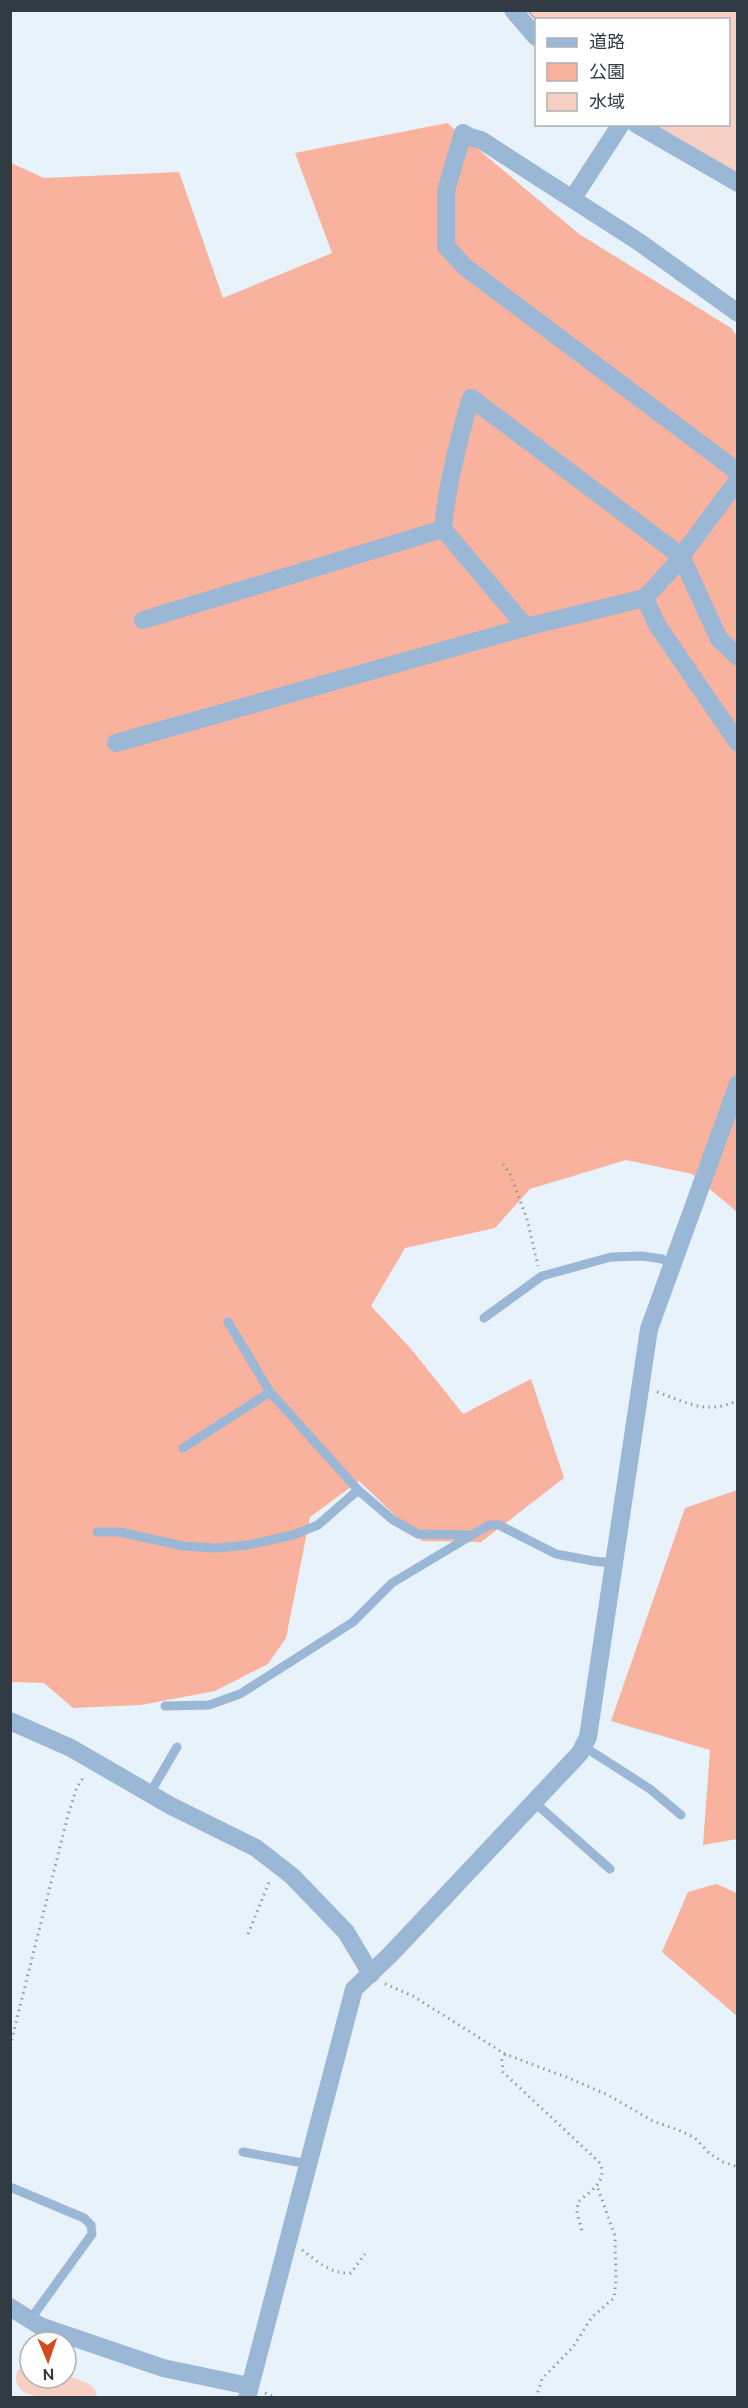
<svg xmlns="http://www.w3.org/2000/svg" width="748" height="2408" font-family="Ubuntu,'Noto Sans JP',sans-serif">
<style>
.green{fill:#f8b29d}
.water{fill:#f7cfc3;stroke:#bca39d;stroke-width:1.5}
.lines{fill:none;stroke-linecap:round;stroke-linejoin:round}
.river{stroke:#f7cfc3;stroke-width:32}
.path{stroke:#919ba4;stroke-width:3;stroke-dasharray:1.5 4.5;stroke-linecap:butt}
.service{stroke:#9ab8d6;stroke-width:9}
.minor{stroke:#9ab8d6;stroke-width:18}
.tertiary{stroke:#9ab8d6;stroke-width:18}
</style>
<rect width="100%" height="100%" fill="#e8f2fb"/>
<!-- green -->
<path class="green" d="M447,123L579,234L731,328L737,336V1212L692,1174L626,1160L530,1189L495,1228L405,1248L371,1306L412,1350L463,1414L531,1379L564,1478L481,1542L422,1541L359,1481L310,1517L286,1638L268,1664L215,1691L141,1705L73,1708L44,1683L11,1682V163L44,178L179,172L223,298L332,253L295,153Z
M737,1490V1839L703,1845L710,1750L611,1721L685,1508Z
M716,1884L737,1893V2016L662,1952L688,1892Z"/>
<!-- water -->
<path class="water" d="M528,11H737V176L651,125L728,124V20H536Z"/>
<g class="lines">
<!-- river -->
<path class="river" d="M32,2378L81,2398"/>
<!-- path -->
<path class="path" d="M503,1164L510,1174L527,1219L538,1266
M657,1392C686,1402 707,1416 738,1400
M248,1934L270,1880
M385,1984L413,1996L505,2054L566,2077L606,2094L653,2121L681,2131L695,2138L709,2153L723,2162L738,2167
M10,2046L68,1815L77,1787L85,1775
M505,2054L502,2060L503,2072L600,2163C608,2182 590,2191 578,2202L577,2213L582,2231
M302,2250C317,2261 330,2274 351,2273L365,2254
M265,2393L277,2398
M10,2394L17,2398
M536,2398L542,2379L573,2347L592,2317L614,2298L616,2281L615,2236L597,2186"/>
<!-- service -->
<path class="service" d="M484,1318L542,1276L611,1257L642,1256L662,1259L672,1264
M228,1322L270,1392L358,1490L393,1520L418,1534L469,1535
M183,1448L270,1392
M97,1532H120L183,1546L216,1548L248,1545L293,1535L318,1525L358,1490
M165,1706L209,1705L240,1694L353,1622L392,1583L489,1525H499L556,1554L593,1561L614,1563
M583,1746L650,1789L681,1815
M150,1793L177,1747
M534,1802L610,1869
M243,2152L308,2164
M10,2187L84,2218L91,2225L92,2234L30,2320"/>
<!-- minor -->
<path class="minor" d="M573,198L621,124
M738,313L639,242L481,140L470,137L463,133L446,191V246L465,267L738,472
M645,598L657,625L738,743
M143,620L443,529
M526,627L443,529C447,484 458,441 471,398L681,556L719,639L738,657
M116,743L526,627L645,598L674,566L738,480
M10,1721L71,1748L171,1806L256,1848L292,1876L346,1932L371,1974
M10,2307L40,2326L163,2368L249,2386
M247,2398L354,1989L390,1955L580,1753L588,1737L649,1329L738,1084"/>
<!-- tertiary -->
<path class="tertiary" d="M513,10L536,37
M636,124L738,183"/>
</g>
<!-- border -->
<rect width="748" height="2408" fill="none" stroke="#313b44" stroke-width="24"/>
<!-- legend -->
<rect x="535" y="18" width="195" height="108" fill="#ffffff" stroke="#adb1b4" stroke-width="1.5"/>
<rect x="547" y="38" width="30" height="9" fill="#9ab8d6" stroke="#adb1b4" stroke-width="1.5"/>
<text x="589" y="48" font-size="18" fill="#313b44">道路</text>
<rect x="547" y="63" width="30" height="18" fill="#f8b29d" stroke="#adb1b4" stroke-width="1.5"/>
<text x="589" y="78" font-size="18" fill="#313b44">公園</text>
<rect x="547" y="93" width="30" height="18" fill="#f7cfc3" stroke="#adb1b4" stroke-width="1.5"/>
<text x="589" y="108" font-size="18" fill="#313b44">水域</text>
<!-- north arrow -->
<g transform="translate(48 2360) rotate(178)"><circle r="28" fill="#ffffff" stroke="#adb1b4" stroke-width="1.5"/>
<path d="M0-4.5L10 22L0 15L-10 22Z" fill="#d34b1d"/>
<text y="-9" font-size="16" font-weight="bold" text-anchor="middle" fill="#313b44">N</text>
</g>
</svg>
